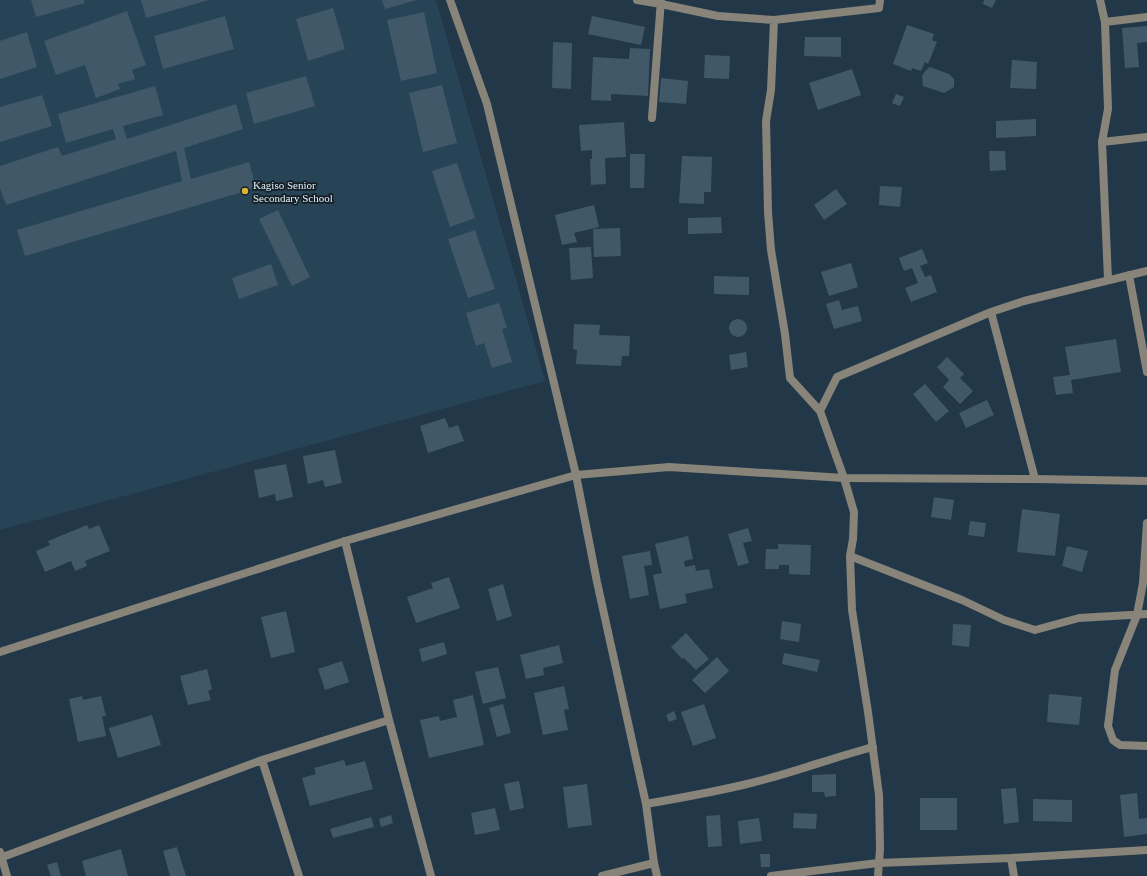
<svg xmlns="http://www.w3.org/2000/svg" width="1147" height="876" font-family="'Times New Roman',serif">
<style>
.built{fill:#274356}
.building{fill:#415869}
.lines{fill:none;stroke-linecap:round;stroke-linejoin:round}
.minor{stroke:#888479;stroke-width:8}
.tertiary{stroke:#888479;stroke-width:8}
.poi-dot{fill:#d7b434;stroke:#141e25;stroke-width:1.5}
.labels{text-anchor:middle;stroke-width:3.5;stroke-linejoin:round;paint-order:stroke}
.poi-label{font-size:11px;fill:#e5f2fd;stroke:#141e25;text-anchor:start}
</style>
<rect width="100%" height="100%" fill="#223848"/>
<!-- built -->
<path class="built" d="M0,0H436L545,381L0,530Z"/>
<!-- building -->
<path class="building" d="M31,0H84L85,3L36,17Z
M141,0H209L146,18Z
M382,0H417L385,9Z
M984,0H996L992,8L983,4Z
M333,8L345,49L308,61L296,19Z
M127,11L146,65L132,70L135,79L118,84L120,89L96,98L85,65L56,75L44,41Z
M424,12L437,73L401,81L387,20Z
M225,16L234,49L163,69L154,36Z
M592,16L645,27L641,45L588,34Z
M907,25L934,34L932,40L937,42L928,64L925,62L921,71L912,68L911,71L893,64Z
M1147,26V42L1137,43L1139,67L1125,68L1122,28Z
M27,32L37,67L0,79V41Z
M805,37H841V57L804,56Z
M553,42L572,43L571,89L552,88Z
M630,48L650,49L648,96L611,94V101L591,100L593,57L629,59Z
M705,55L730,56L729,79L704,78Z
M1012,60L1037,62L1036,89L1010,88Z
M930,67L949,74L954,79V87L944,93L923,86L922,76L925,71Z
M852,69L861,95L818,110L809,83Z
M306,76L315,106L254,124L246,93Z
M661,78L688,81L686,104L659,102Z
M442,85L457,143L423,152L409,93Z
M155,86L163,115L123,126L127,139L236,104L243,129L184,148L191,179L249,162L256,188L25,256L17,230L182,181L176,151L6,205L0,188V166L58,147L62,156L116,139L113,129L66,143L58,114Z
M896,94L904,97L900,106L892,103Z
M42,95L52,126L0,142V107Z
M1036,119V136L996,138V121Z
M624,122L626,157L605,158L606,184L591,185L590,159H592V150L581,151L579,125Z
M989,151H1005L1006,170L990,171Z
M630,154H645L644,188H630Z
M682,156L712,157L711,192H704V204L679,203Z
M457,163L475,218L450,227L432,171Z
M880,186L902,187L900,207L879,205Z
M836,189L847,204L824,220L814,205Z
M594,205L599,227L574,233L577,242L562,245L555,215Z
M278,210L310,277L292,286L259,219Z
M721,217L722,233L688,234V218Z
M620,228L621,256L594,257L593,229Z
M475,230L495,289L468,298L448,239Z
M591,247L593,278L571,280L569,248Z
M922,249L928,263L920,266L925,277L931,275L937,292L911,302L905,288L918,283L912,268L904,271L899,258Z
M851,263L858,287L829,296L821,272Z
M271,264L278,285L239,299L232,278Z
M714,276L749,277V295L714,294Z
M839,300L842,310L858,306L862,321L834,329L826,304Z
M499,303L507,328L502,329L512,362L492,368L484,343L476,346L466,313Z
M729 328a9 9 0 1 1 18 0a9 9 0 1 1-18 0Z
M574,324L600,325L599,335L630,336L629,356H622L621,366L576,364L577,350L573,349Z
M1116,339L1121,372L1071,380L1073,393L1056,395L1053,377L1070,375L1065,347Z
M746,352L748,367L731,370L729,355Z
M947,357L964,374L960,378L973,391L960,404L943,387L949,380L937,367Z
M925,384L949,411L936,422L913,394Z
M987,400L994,415L966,428L959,413Z
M445,418L449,428L458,425L464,441L428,453L420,426Z
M335,450L342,483L325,487L323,480L308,484L303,456Z
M286,464L293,497L276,501L275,494L259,498L254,470Z
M934,497L954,500L951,520L931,517Z
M1022,509L1060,514L1055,556L1017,552Z
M970,521L986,523L984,537L968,535Z
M87,525L89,529L99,525L110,551L85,561L87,566L75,571L71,561L45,572L36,551L50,545L48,541Z
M748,528L752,541L743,543L749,563L738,566L728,534Z
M688,536L693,559L684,561L685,567L695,565L696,571L709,569L713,588L685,594L687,603L660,609L653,575L662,573L655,544Z
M778,544L811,545L810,575L789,574V565H779V569H765L766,549H778Z
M1067,546L1088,551L1082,572L1062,566Z
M650,551L652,565L644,566L649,595L630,599L622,556Z
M449,577L460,608L416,623L407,597L433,588L431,583Z
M503,584L512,616L497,621L488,589Z
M286,611L295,652L271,658L261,617Z
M782,621L801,624L799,642L780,639Z
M953,624L971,625L969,647L952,645Z
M686,633L709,659L696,670L684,658L682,659L671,647Z
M444,642L447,654L422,662L419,649Z
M559,645L563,663L543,668L544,675L526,679L520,655Z
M784,653L820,660L817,672L782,664Z
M717,657L729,671L705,693L692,680Z
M342,661L349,682L325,690L318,669Z
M498,667L506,698L483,704L475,672Z
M207,669L212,689L208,691L211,700L188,705L180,676Z
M564,686L569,709L564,710L568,730L543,735L534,693Z
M1049,694L1082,697L1079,725L1047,722Z
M473,695L484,745L429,758L420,720L439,716L440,721L457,717L453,700Z
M82,696L83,700L101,696L106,716H102L106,736L78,742L69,699Z
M503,704L511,733L497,737L489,708Z
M704,704L716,738L693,746L681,712Z
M674,711L677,719L669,722L666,715Z
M152,715L161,745L118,758L109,728Z
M344,760L346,766L365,761L373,789L310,806L302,778L316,774L314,768Z
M836,774V796L825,797L824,792H812V775Z
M519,781L524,808L510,811L504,784Z
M587,784L592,825L568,828L563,787Z
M1016,788L1019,822L1004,824L1001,789Z
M1137,793L1139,819L1147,818V834L1124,837L1120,795Z
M920,798H957V830H920Z
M1033,799L1072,800V822L1033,821Z
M495,808L500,830L475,835L471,813Z
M794,813L817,814L816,829L793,828Z
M391,815L393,823L381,827L379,819Z
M720,815L722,846L708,847L706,816Z
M371,817L374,827L333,838L330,829Z
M759,818L762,841L740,844L738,821Z
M177,847L186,876H170L163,851Z
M121,849L128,876H86L82,861Z
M760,854H770V867H761Z
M57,862L61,876H51L47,865Z"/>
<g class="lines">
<!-- minor -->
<path class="minor" d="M450,0L487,104L576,475L597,582L646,804L654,863L657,876
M637,0L661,4L718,16L774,20L879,8L880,0
M1100,0L1105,22L1108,109L1102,142L1108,279
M774,20L771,90L766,121L768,212L771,250L785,334L790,378L820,411L837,377L991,312L1024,301L1147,271
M1105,22L1147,17
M652,118L661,0
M1102,142L1147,137
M1129,275L1147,372
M991,312L1035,479
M820,411L844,478L854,512L853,539L850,556L852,610L868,712L879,795L880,849L878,876
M1147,523L1143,583L1137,615L1115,670L1108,726L1113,740L1120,745L1147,746
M345,541L389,720L431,876
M850,556L962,600L1004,620L1035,630L1079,618L1147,614
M262,760L299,876
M646,804C680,798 714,792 747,784C790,774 831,758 873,747
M0,852L7,876
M0,858L262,760L389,720
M1011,858L1014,876
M602,876L654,863
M771,876L878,863L1011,858L1147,850"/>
<!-- tertiary -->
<path class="tertiary" d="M0,652L345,541L576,475L669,467L844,478L1035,479L1147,481"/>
</g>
<!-- markers -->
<circle class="poi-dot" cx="245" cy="191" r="4"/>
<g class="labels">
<!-- poi labels -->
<g class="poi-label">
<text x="253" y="189">Kagiso Senior<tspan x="253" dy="13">Secondary School</tspan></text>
</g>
</g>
</svg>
